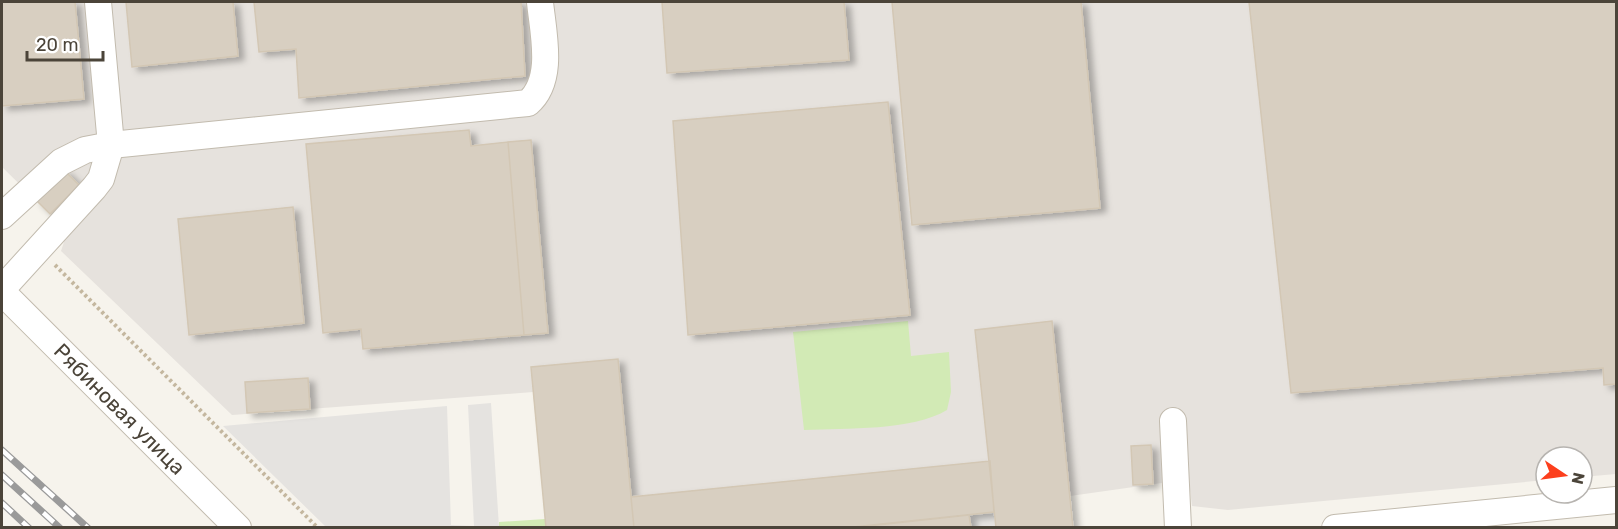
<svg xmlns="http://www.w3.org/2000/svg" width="1618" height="529" font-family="Rubik,sans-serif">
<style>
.industrial{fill:#e6e2dd}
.green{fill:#d2eab5}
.parking{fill:#e5e3e0}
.building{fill:#d8cfc1;stroke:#d3c7b4;stroke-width:1.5;filter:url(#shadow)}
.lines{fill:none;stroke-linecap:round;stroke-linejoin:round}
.minor-casing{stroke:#c2bbae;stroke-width:28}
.path{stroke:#c4b79f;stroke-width:4;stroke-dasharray:3 3;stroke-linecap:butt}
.minor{stroke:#fff;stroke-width:26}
.rail-casing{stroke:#9a9a9a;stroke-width:7}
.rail{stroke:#fff;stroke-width:4.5;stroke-dasharray:14;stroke-linecap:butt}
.labels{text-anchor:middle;stroke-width:4.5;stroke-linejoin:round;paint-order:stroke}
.street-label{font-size:21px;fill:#4b4439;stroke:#fff}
</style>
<defs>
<filter id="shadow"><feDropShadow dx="6" dy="4" stdDeviation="3" flood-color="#0004"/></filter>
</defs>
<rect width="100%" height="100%" fill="#f6f3ec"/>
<!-- industrial -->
<path class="industrial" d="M2,2H1616V474L1582,477V457H1546V480L1228,510L1192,506L1189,481H1176L1070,496L1073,527L869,528L868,526L857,528L546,527L533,392L232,415L61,251L66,236L59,226L50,214L2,167Z"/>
<!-- green -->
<path class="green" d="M908,321L911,356L949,352L951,392L947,410C912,431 846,428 804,430L793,332Z
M545,519L546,527H499V522Z"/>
<!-- parking -->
<path class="parking" d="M491,403L499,527H326L223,426L447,406L451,525L474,526L468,405Z
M994,512L996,527H971L969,515Z"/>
<!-- building -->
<path class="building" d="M2,2H75L84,99L2,106Z
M126,2H233L238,56L132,67Z
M254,2H521L525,76L299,98L296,49L259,52Z
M662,2H844L849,60L667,73Z
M892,2H1081L1100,208L912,225Z
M1249,2H1616V384L1604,385L1603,368L1291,393Z
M888,102L910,315L688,335L673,121Z
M469,130L471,146L508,142L524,335L363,349L361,329L323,333L306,144Z
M531,140L548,333L524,335L508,142Z
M64,170L79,185L50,214L35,199Z
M293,207L304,323L189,335L178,219Z
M1052,321L1073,528H996L975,330Z
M618,359L634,528H546L531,367Z
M308,378L310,409L247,413L245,382Z
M1151,445L1153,484L1133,485L1131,446Z
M990,461L994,512L844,528H634L631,497Z
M969,515L971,528H868V526Z"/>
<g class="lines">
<!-- minor casing -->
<g class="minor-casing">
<g id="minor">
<path d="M2,216L61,162L85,150L111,145L528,103C555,80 543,33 540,2"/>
<path d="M2,289L94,188L101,179L111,145L98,2"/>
<path id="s1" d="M2,292L238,528"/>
<path d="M1173,421L1178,528"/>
<path d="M1335,528L1616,500"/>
</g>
</g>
<!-- path -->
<path class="path" d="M55,265L318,528"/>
<!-- minor -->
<use href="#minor" class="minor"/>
<!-- rail casing -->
<g class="rail-casing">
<path id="rail" d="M2,450L88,528
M2,475L60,528
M2,503L29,528"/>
</g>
<!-- rail -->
<use href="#rail" class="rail"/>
</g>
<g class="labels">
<!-- street labels -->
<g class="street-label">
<text dy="7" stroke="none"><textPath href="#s1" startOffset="166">Рябиновая улица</textPath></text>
</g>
</g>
<!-- border -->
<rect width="1618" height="529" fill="none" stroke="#4b4439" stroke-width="6"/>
<!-- north arrow -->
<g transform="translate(1564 475) rotate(103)"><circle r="28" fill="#ffffff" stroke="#b7b4b0" stroke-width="1.5"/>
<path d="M0-4.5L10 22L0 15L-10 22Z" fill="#fc3f1d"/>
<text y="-9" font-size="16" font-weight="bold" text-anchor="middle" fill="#4b4439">N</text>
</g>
<!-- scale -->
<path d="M27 51v9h76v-9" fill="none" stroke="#4b4439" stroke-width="3"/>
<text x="36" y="51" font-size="18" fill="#4b4439" stroke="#ffffff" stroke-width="4.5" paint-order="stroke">20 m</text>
</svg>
